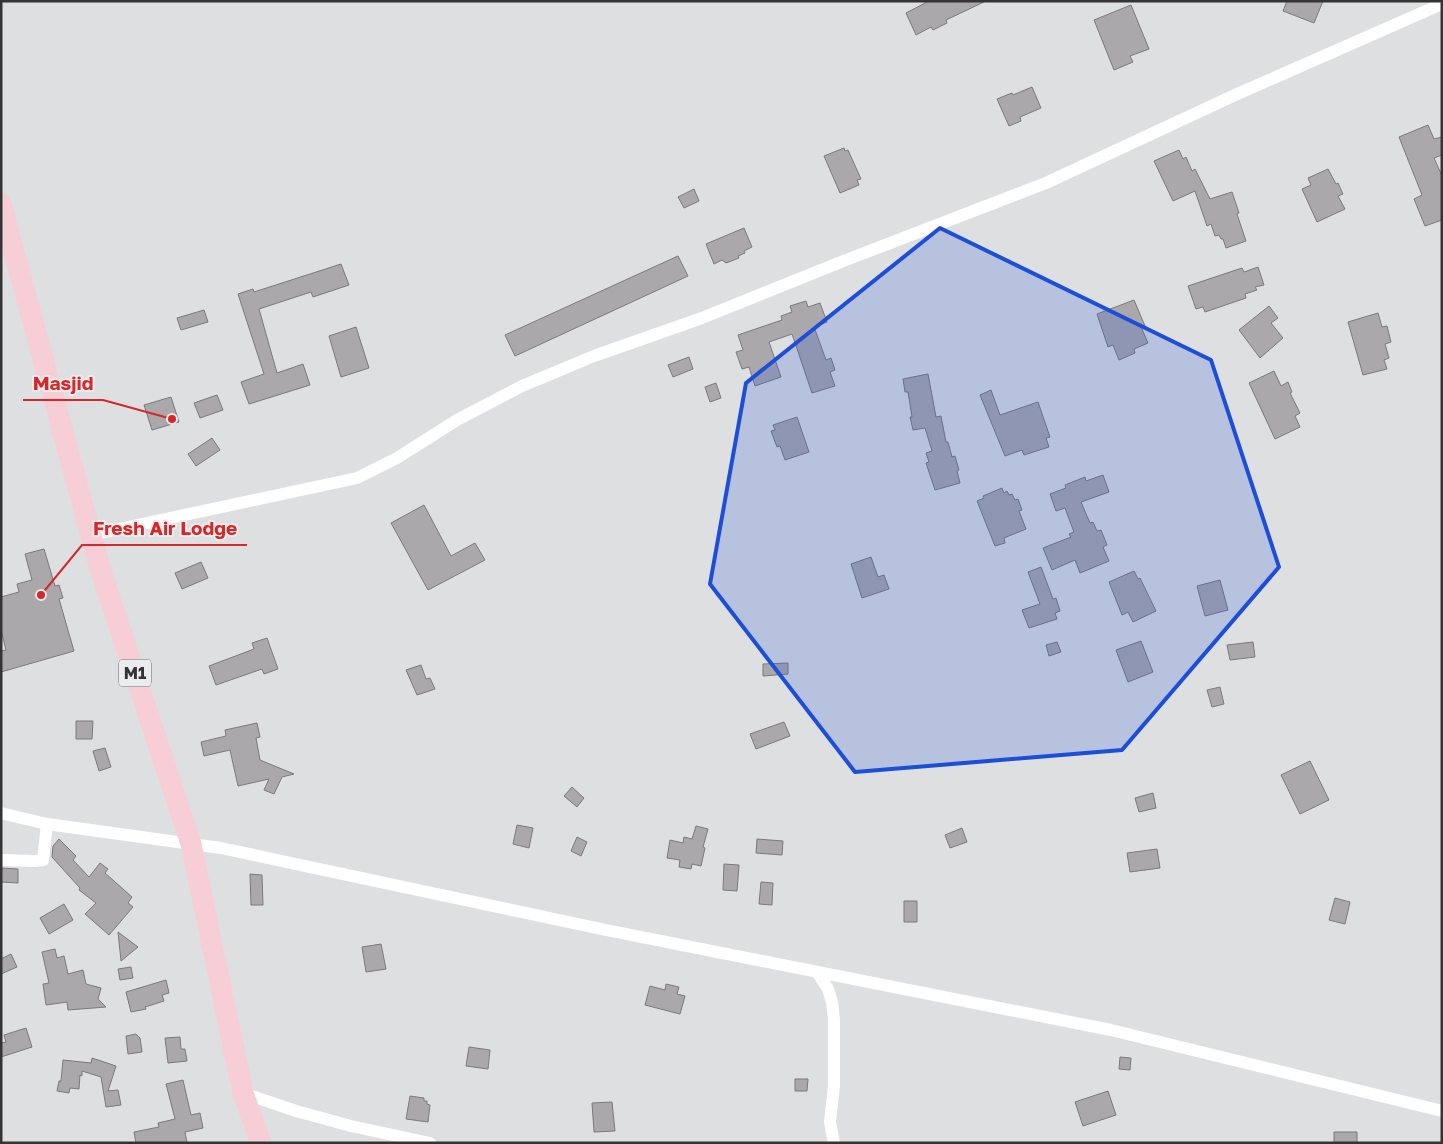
<svg xmlns="http://www.w3.org/2000/svg" width="1443" height="1144" font-family="'Golos Text',sans-serif">
<style>
.building{fill:#aaa8aa;stroke:#7b797a}
.lines{fill:none;stroke-linecap:round;stroke-linejoin:round}
.street{stroke:#fff;stroke-width:12}
.primary{stroke:#f7ced5;stroke-width:21}
.marked{fill:#1d4ed8;fill-opacity:0.2;stroke:#1d4ed8;stroke-width:4;stroke-linejoin:round}
.labels{text-anchor:middle;stroke-width:4;stroke-linejoin:round;paint-order:stroke}
.shield{fill:#ebecee;stroke:#6b6b6c;stroke-width:1}
.shield-label{font-size:16px;font-weight:bold;fill:#343435}
.leader{fill:none;stroke:#d62828;stroke-width:2}
.callout-dot{fill:#d62828;stroke:#ebecee;stroke-width:2}
.callout-label{font-size:19px;text-anchor:middle;font-weight:bold;fill:#d62828;stroke:#ebecee;stroke-width:4;stroke-linejoin:round;paint-order:stroke}
</style>
<rect width="100%" height="100%" fill="#dedfe1"/>
<!-- building -->
<path class="building" d="M929,1H986L946,20L947,23L933,30L931,27L916,35L906,13Z
M1287,1H1323L1314,23L1283,11Z
M1131,5L1149,49L1130,56L1133,62L1114,70L1094,20Z
M1032,87L1041,108L1020,117L1021,121L1009,126L997,99L1012,93L1013,95Z
M1428,125L1434,139L1442,137V155L1434,158L1442,176V220L1425,226L1414,199L1422,195L1399,137Z
M844,148L845,151L848,150L861,179L857,180L859,185L840,193L824,156Z
M1179,150L1183,159L1186,157L1192,171L1195,169L1210,199L1232,192L1239,213L1237,214L1246,241L1226,248L1223,239H1221L1219,235L1215,236L1211,224L1207,226L1195,191L1173,201L1154,161Z
M1328,169L1336,184L1338,183L1343,194L1338,196L1345,209L1317,222L1302,189L1311,185L1308,178Z
M694,189L699,201L684,208L678,197Z
M744,228L752,247L744,251L745,253L738,256L739,258L726,263L722,260L714,264L706,244Z
M678,256L688,276L515,356L505,335Z
M341,264L349,285L313,297L311,292L259,309L277,373L303,364L310,385L249,404L241,382L264,374L238,294L253,289L254,292Z
M1258,267L1264,285L1255,287L1257,290L1245,294L1246,298L1205,312L1203,307L1196,309L1188,286L1242,268L1244,272Z
M1134,300L1145,326L1141,327L1148,343L1134,349L1135,353L1119,360L1113,345L1108,347L1097,314Z
M806,301L808,307L820,303L827,322L814,327L826,360L831,358L835,370L830,372L835,386L812,393L792,334L769,342L781,377L755,386L749,367L742,369L736,352L743,350L738,335L782,320L781,316L792,312L790,306Z
M1269,306L1278,318L1271,323L1283,338L1260,358L1239,330Z
M204,310L208,322L181,330L177,318Z
M1378,313L1382,327L1387,326L1391,342L1385,344L1389,358L1384,360L1387,369L1363,375L1348,322Z
M356,327L369,368L341,377L329,336Z
M689,357L693,369L673,377L668,365Z
M1274,371L1281,386L1288,382L1292,392L1290,393L1300,413L1295,416L1300,427L1275,439L1249,383Z
M928,374L936,417L941,416L946,442H948L952,457L955,456L959,470L957,471L960,483L935,490L926,463L929,462L926,453L932,451L925,428L913,430L910,417H912L908,392H905L903,379Z
M716,383L721,398L710,402L705,387Z
M991,390L1000,415L1038,402L1050,437L1046,438L1049,447L1024,455L1022,450L1005,456L980,395Z
M217,395L223,410L200,418L194,403Z
M171,397L179,422L152,430L144,405Z
M797,417L809,452L785,460L780,446L777,447L771,431L775,430L773,425Z
M212,438L220,450L196,466L188,454Z
M1103,475L1109,492L1081,502L1090,523L1093,522L1097,531L1101,530L1107,545L1103,547L1109,561L1080,573L1075,560L1052,570L1043,548L1071,537L1069,534L1074,532L1065,508L1056,511L1050,494L1066,488L1065,485L1085,477L1086,481Z
M1002,488L1004,493L1007,491L1009,495L1012,494L1015,500L1018,499L1022,510L1019,511L1026,529L1004,538L1005,543L995,546L977,501L984,498L983,496Z
M424,505L451,556L475,543L485,560L428,590L391,523Z
M44,549L55,586L59,585L63,598L59,599L74,651L1,672V651L6,650L1,630V597L19,592L17,584L32,580L25,554Z
M871,557L878,577L884,575L889,589L862,598L851,564Z
M201,562L208,578L182,589L175,573Z
M1041,567L1053,599L1056,598L1060,611L1055,613L1057,619L1029,628L1022,610L1040,604L1028,572Z
M1134,571L1138,579L1140,578L1156,611L1133,622L1128,612L1122,615L1109,582Z
M1220,580L1228,610L1205,616L1197,586Z
M267,638L278,669L264,674L262,669L216,685L209,666L254,649L252,643Z
M1141,641L1153,672L1128,682L1116,650Z
M1057,642L1061,652L1049,656L1046,645Z
M1253,642L1255,657L1230,660L1227,645Z
M788,663V674L763,676V664Z
M421,665L426,679L430,678L435,689L417,695L406,670Z
M1220,687L1224,704L1212,707L1207,690Z
M76,721H93L92,739H76Z
M784,722L790,736L756,749L750,734Z
M257,723L260,737L256,738L260,760L294,774L282,777L274,794L264,790L269,779L238,786L230,750L204,756L201,742L226,736L225,730Z
M105,748L111,767L99,771L93,751Z
M1310,761L1329,800L1300,814L1281,775Z
M572,787L584,798L577,807L564,796Z
M1153,793L1156,808L1139,812L1135,798Z
M517,825L533,828L529,848L513,844Z
M696,826L708,829L703,847L705,848L701,866L692,864L691,869L679,867L680,860L667,858L670,840L683,843L684,837L692,839Z
M962,828L967,842L950,848L945,835Z
M577,837L587,842L581,856L571,851Z
M59,839L76,856L73,860L89,877L100,863L108,869L105,873L132,897L128,903L133,907L109,935L85,914L96,903L79,890L80,888L52,857L53,846Z
M757,839L783,841L782,855L756,853Z
M1157,849L1160,868L1130,872L1127,853Z
M724,864L739,865L737,891L723,890Z
M1,868L18,869V883L1,882Z
M250,874L262,875L263,905H251Z
M761,882L773,883L772,905L759,904Z
M1335,898L1350,902L1345,924L1329,920Z
M904,901H917V922H904Z
M64,904L73,920L49,934L40,918Z
M118,932L138,947L121,961Z
M381,944L386,969L366,972L362,947Z
M55,949L57,958L64,956L68,974L83,970L86,984L101,988L98,999L106,1007L68,1010L67,1002L46,1005L43,984L49,983L42,952Z
M11,954L17,967L1,974V959Z
M131,967L133,978L120,980L118,969Z
M166,980L169,993L162,995L164,1001L145,1007L146,1009L131,1012L126,992Z
M666,984L679,987L677,994L685,996L680,1014L645,1005L650,986L665,990Z
M26,1028L32,1047L1,1057V1043L6,1042L4,1035Z
M136,1034L140,1038L142,1052L128,1054L126,1036Z
M180,1037L181,1049H185L187,1061L168,1063L165,1038Z
M469,1047L490,1050L488,1069L466,1066Z
M1120,1057L1131,1058L1130,1070L1119,1069Z
M92,1058L116,1066L108,1091L118,1090L121,1105L106,1107L101,1077L82,1071V1076L80,1075L79,1089L70,1088L69,1093L57,1091L59,1081H61L63,1060L91,1063Z
M795,1079H808L807,1091H795Z
M183,1080L191,1115L200,1113L203,1128L185,1132L187,1143H136L134,1132L159,1127L158,1123L175,1119L166,1084Z
M1108,1091L1116,1115L1083,1126L1075,1102Z
M410,1096L424,1098V1101H427V1104L430,1105L428,1122L406,1119Z
M612,1102L615,1131L594,1132L592,1103Z
M1334,1132H1357V1143H1334Z"/>
<g class="lines">
<!-- street -->
<path class="street" d="M91,535L357,478L397,458L457,420L522,386L594,356L702,318L846,260L1046,183L1235,95L1442,4
M1,813L47,824L221,848L606,930L1111,1030L1442,1111
M1,860L35,861L43,860L47,824
M817,972L828,989L832,1002L834,1019V1086L830,1122L834,1143
M243,1093L296,1111L351,1126L430,1143"/>
<!-- primary -->
<path class="primary" d="M1,204L99,565L191,844L243,1093L261,1143"/>
</g>
<!-- marked area -->
<path class="marked" d="M940,228L1211,360L1279,567L1122,750L855,772L710,584L746,383Z"/>
<g class="labels">
<!-- shield labels -->
<rect class="shield" x="119" y="659.5" width="32" height="27" rx="4"/>
<g class="shield-label">
<text x="135" y="679">M1</text>
</g>
</g>
<!-- callouts -->
<path class="leader" d="M172 419L103 400H23M41 595L82 545H247"/>
<g class="callout-dot">
<circle cx="172" cy="419" r="5"/>
<circle cx="41" cy="595" r="5"/>
</g>
<g class="callout-label">
<text x="63" y="390">Masjid</text>
<text x="165" y="535">Fresh Air Lodge</text>
</g>
<!-- border -->
<rect width="1443" height="1144" fill="none" stroke="#343435" stroke-width="5"/>
</svg>
